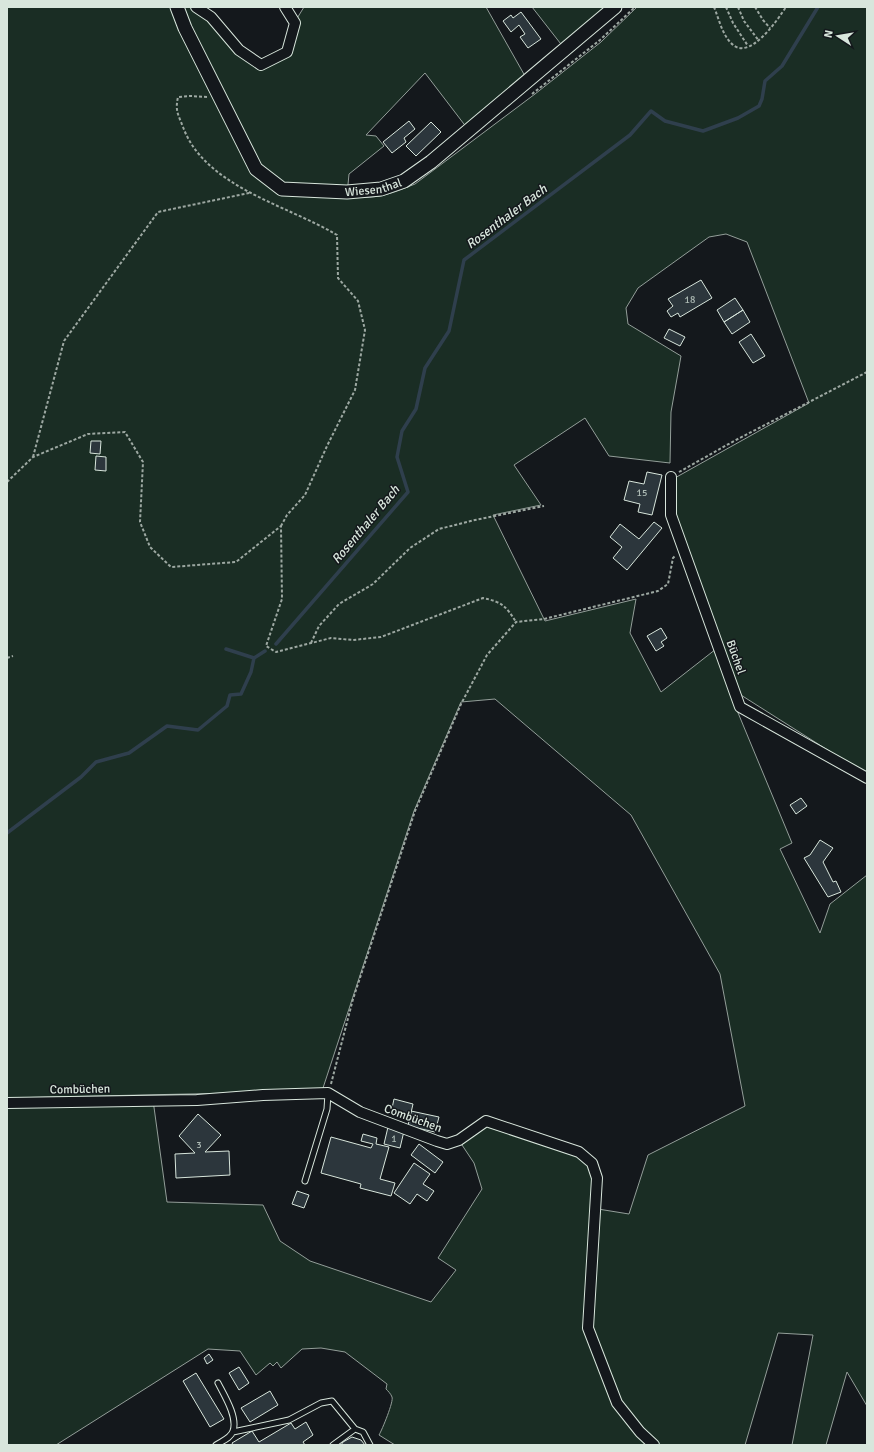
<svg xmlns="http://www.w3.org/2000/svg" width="874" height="1452" font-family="Signika,sans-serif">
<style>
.green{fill:#1a2d24;stroke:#939e99}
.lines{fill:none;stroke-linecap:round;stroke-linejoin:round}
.stream{stroke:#2f3f4d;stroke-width:3.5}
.building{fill:#2c363c;stroke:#d8e6dc}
.service-casing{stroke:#d8e6dc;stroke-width:7}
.minor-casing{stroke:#d8e6dc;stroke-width:12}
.tertiary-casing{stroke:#d8e6dc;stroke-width:15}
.path{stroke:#9da8a2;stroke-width:2;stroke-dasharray:3 2;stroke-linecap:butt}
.service{stroke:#14181c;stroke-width:5}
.minor{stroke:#14181c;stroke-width:10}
.tertiary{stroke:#14181c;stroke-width:13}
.labels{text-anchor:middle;stroke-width:3;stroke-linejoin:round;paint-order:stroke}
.number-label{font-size:10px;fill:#adbab4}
.street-label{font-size:12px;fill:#d8e6dc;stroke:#14181c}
.water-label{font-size:13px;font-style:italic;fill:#d8e6dc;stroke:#14181c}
</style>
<rect width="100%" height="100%" fill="#14181c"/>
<!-- green -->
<path class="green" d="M7,7H194L261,67L289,53L296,20L304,7H486L525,76L467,128L425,73L366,135L376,136L384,146L349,174L347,195C373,201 391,194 415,184L535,94L601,42L637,7H867V775L733,690L673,515V479L809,403L747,242L726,234L709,237L638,288L626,308L628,324L681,356L671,412L670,463L609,456L585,418L514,465L541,505L493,515L545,621L636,599L630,633L661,692L716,649L729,691L792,843L780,849L820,933L830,904L867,875V1406L847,1372L826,1445H792L813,1335L778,1333L745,1445H657L619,1402L590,1325L598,1209L629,1214L648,1155L745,1106L720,974L631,815L495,699L461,702L414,811L322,1091L7,1098Z
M532,7H611L564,48Z
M153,1100L167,1202L263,1205L280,1241L310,1261L431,1302L456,1270L438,1258L482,1189L474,1163L460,1142L486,1122L577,1153L590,1164L595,1178L586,1328L614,1403L652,1445H395L379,1435C382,1430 394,1401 392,1397C391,1394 388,1391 386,1389L387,1384L345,1352L321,1348L302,1349L281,1368L277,1362L273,1366L270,1363L256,1375L240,1351L208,1349L56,1445H7V1104Z"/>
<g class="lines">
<!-- stream -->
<path class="stream" d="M276,644L408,492L397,457L402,431L416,409L425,368L449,331L464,260L630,135L651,111L665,121L703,131L738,118L759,106L762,99L765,81L782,66L818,7
M226,649L254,658
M7,833L81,777L96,762L129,753L167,726L198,730L227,706L230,695L241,694L251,672L254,658L265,651"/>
</g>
<!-- building -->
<path class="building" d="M521,12L541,39L528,48L520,37L525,34L519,25L511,32L503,21L511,15L513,18Z
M409,121L415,129L404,138L406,142L392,153L383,142Z
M431,122L441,132L416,156L406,146Z
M701,280L712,298L680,317L678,313L671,317L667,311L673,306L668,299Z
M735,298L743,310L724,322L717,310Z
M743,310L750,322L732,334L724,322Z
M669,329L685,337L680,346L664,338Z
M751,334L765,356L753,363L739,342Z
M91,441H101L100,454L90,453Z
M96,456L106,457V471L95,470Z
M647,472L662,475L652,515L638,512L640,504L624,500L629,481L644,484Z
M654,522L662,528L627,570L613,558L622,547L610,537L620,524L639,539Z
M661,628L667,638L661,642L664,646L656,651L647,636Z
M801,798L807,806L796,814L790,805Z
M820,840L833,848L823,862L833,882L836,881L841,892L828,897L804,858L810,855Z
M394,1099L413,1104L410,1117L391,1113Z
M411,1111L439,1117L435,1132L408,1126Z
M198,1114L221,1135L205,1152L229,1151L230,1175L176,1178L175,1154L195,1153L179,1136Z
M388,1127L404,1131L400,1148L384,1144Z
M363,1134L377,1138L376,1144L389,1147L380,1179L395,1183L391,1196L360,1188L361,1184L321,1173L331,1137L371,1148L373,1144L361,1141Z
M419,1144L443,1162L435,1173L411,1155Z
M414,1163L430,1174L423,1184L434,1191L427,1201L417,1194L410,1204L394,1193Z
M297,1191L309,1195L304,1208L292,1204Z
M209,1354L213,1360L207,1364L204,1358Z
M239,1367L249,1383L239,1390L229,1373Z
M196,1373L224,1419L210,1427L183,1381Z
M270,1391L278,1405L250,1422L241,1408Z
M306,1422L313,1435L303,1442L305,1445H233L232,1443L252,1431L259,1442L291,1423L295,1429Z
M352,1437L361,1440L365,1445H341L343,1442Z"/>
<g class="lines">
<!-- service casing -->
<g class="service-casing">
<path id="service" d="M305,1181L327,1109L328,1093
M355,1429L363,1432L370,1445
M233,1432L289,1420L321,1403L332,1401L355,1429L333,1445
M216,1445C222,1441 231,1438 233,1431C238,1417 224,1395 218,1383"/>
</g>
<!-- minor casing -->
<g class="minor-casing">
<path id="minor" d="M196,7L211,17L239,50L261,65L287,52L295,23L285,7
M671,477V515L740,707L867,778
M7,1103L197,1100L263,1095L328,1093L360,1112L437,1141L447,1144L459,1140L486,1121L579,1152L592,1163L597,1178L588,1328L617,1403L640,1432L654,1445"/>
</g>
<!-- tertiary casing -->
<g class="tertiary-casing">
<g id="tertiary">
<path id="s1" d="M177,7L185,28L256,169L282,189L347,192L381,189L404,181L431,162L615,7"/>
</g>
</g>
<!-- path -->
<path class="path" d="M714,7C719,19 722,34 731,43C749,63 778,19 786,7
M726,7L733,23L748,46
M738,7L744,21L759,41
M755,7L763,20L770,28
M532,94L600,40L635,7
M207,97L190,96L178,97C175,111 178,114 183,127C205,187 287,205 337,235L338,278L358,301L365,330L355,390L327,446L305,495L287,515L281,526
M33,457L64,341L158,212L249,193
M679,472L734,441L867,372
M7,482L33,457L88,434L125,432L143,462L140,522L150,547L171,567L236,562L281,526L282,599L266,646L276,652L331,638L353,640L381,637L483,598C502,602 506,606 516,622
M311,643L319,626L339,604L373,584L410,548L439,529L475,520L544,506
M7,658L13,656
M331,1084L353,999L415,811L461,704L487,655L516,622L544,619L658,591L668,584L673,558L675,556"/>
<!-- service -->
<use href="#service" class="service"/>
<!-- minor -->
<use href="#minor" class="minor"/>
<!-- tertiary -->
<use href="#tertiary" class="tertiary"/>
</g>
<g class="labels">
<!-- number labels -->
<g class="number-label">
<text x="690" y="303">18</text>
<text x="642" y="496">15</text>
<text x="394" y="1142">1</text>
<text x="199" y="1148">3</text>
</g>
<!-- street labels -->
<g class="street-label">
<text dy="4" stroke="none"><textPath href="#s1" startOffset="305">Wiesenthal</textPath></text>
<text transform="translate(736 657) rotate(70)" y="4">Büchel</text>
<text transform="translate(80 1089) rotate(-1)" y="4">Combüchen</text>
<text transform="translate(413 1118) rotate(20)" y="4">Combüchen</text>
</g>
<!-- water labels -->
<g class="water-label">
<text transform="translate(506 216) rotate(-37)" y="5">Rosenthaler Bach</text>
<text transform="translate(365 524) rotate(-50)" y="5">Rosenthaler Bach</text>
</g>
</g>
<!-- border -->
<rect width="874" height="1452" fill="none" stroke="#d8e6dc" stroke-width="16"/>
<!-- north arrow -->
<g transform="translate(838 36) rotate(282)" stroke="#14181c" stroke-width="3" paint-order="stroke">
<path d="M0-3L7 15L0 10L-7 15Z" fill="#d8e6dc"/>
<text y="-6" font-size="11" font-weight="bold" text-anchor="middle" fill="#d8e6dc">N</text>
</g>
</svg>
